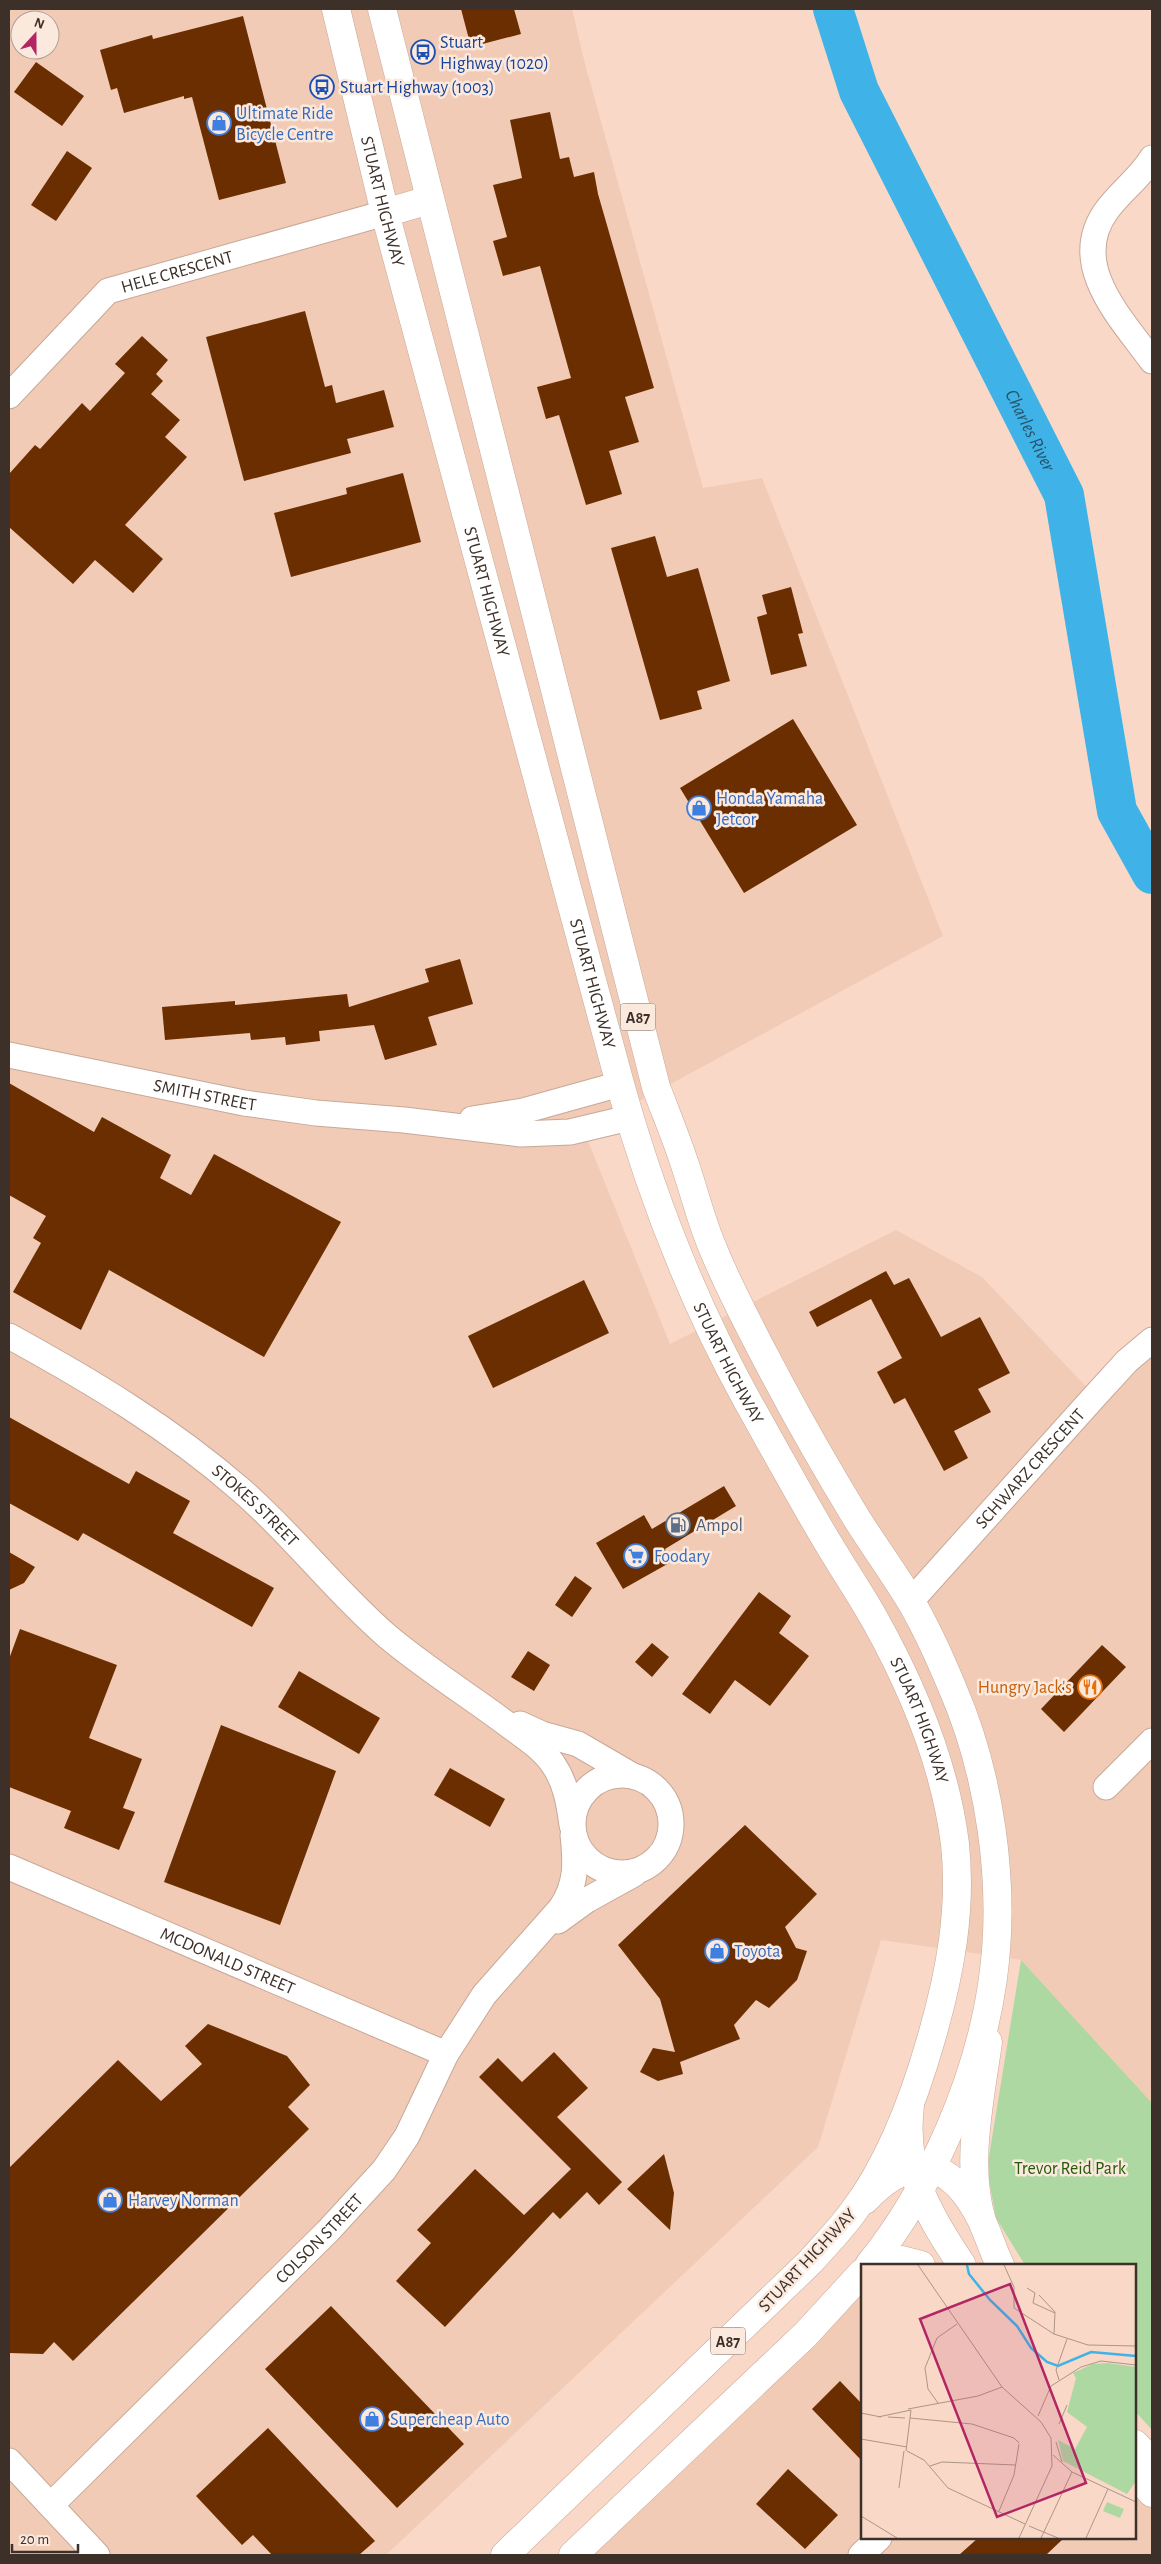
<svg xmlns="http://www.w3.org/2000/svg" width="1161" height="2564" font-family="'Alegreya Sans',sans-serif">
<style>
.built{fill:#f2cbb6;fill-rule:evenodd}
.green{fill:#aed8a2}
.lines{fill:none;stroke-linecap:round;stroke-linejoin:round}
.river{stroke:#3fb3e7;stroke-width:40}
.building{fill:#6b2e00}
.minor-casing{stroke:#c7a898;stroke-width:27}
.secondary-casing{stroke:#c7a898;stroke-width:29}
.trunk-casing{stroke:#c7a898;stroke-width:29}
.minor{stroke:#fff;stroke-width:25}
.secondary{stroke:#fff;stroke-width:28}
.trunk{stroke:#fff;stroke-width:28}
.labels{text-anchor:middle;stroke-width:5;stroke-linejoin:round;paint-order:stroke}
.shield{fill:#fce9de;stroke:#76685f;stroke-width:1}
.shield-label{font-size:16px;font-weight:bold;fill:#3c3029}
.transit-label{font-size:18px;fill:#164399;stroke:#fce9de;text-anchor:start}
.shop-label{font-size:18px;fill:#366cbe;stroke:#fce9de;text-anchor:start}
.street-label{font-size:18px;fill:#3c3029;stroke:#fce9de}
.service-label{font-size:18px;fill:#4e5e75;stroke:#fce9de;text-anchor:start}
.food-label{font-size:18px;fill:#c56008;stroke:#fce9de;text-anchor:end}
.park-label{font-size:18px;fill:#225b06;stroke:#fce9de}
.water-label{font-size:19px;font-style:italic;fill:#26546b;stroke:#fce9de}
.inset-river{fill:none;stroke:#3fb3e7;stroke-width:2.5}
.inset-road{fill:none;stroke:#ad9588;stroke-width:1}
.view{fill:#b22763;fill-opacity:0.15;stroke:#b22763;stroke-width:2.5}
.inset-edge{fill:none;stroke:#3c3029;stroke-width:2.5}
</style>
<rect width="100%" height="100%" fill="#f9d8c7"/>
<!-- built -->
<path class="built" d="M9,9H572L585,64L703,488L762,478L943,936L584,1131L670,1344L896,1230L982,1277L1095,1396L1152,1340V2103L1021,1960L881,1940L818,2147L386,2555H9ZM20,20H50V50H20Z
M862,2278V2538H1135V2475L1152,2493V2555H573Z"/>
<!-- green -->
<path class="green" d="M1021,1960L1152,2103V2430L1135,2411V2265H1025L996,2218L987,2169Z"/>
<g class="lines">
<!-- river -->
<path class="river" id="s1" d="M833,9L859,91L1064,495L1117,811L1152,874"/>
</g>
<!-- building -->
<path class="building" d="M461,9H514L521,34L471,47Z
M243,16L286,183L219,200L192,97L184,99V96L124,113L117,88L111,90L100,50L152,35L153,39Z
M36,62L84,96L62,126L14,92Z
M550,112L560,159L569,157L574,177L594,172L598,194L654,388L625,397L639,442L609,451L622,494L586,505L559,415L546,419L537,387L571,378L540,266L503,276L493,241L507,237L493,185L522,178L510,120Z
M67,151L92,168L56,221L31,205Z
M305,311L325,387L332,385L336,403L384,390L394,427L347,439L351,453L244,481L206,337Z
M142,336L168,360L156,374L163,381L151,394L180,420L165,437L187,457L125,525L163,559L133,593L95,560L73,584L9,527V474L35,445L40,449L82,403L90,411L125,373L115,364Z
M403,473L421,542L291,577L274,513L347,494L346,488Z
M655,536L667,577L698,568L730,681L697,691L702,709L660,720L611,548Z
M791,587L803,633L798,634L807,666L771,675L757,617L767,614L762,595Z
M793,719L857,825L744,893L680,788Z
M460,959L473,1004L428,1017L437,1045L385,1060L374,1025L319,1031L320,1041L286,1045L285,1037L251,1040L250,1033L165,1040L162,1007L235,1001V1005L347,994L349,1007L429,982L425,969Z
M9,1083L94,1132L102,1117L171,1155L160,1178L191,1195L214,1154L341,1222L264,1357L109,1270L81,1330L13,1292L41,1243L33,1238L46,1216L9,1195Z
M886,1271L894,1285L909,1278L941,1337L980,1317L1010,1373L978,1389L991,1412L954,1431L968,1458L944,1471L905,1398L894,1404L877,1372L902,1358L871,1299L817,1327L809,1312Z
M584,1280L609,1333L493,1388L468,1336Z
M9,1417L129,1484L136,1471L190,1501L173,1533L274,1588L252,1627L83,1533L78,1541L9,1503Z
M724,1486L736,1506L665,1549L671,1562L623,1589L596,1543L644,1515L652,1529Z
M9,1552L35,1567L24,1583L9,1590Z
M575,1576L592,1588L572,1617L555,1605Z
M759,1592L791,1616L779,1633L809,1656L770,1706L735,1680L710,1714L682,1694Z
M20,1629L117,1665L89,1738L142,1759L123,1808L135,1812L119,1850L64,1828L71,1811L9,1787V1659Z
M652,1643L669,1657L652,1677L635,1662Z
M1102,1645L1126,1667L1064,1732L1041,1709Z
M528,1651L550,1665L534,1691L511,1677Z
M299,1671L380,1718L359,1754L278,1707Z
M221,1725L336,1771L280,1925L164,1882Z
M450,1768L505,1799L490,1827L434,1795Z
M745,1825L817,1894L785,1927L796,1948L807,1951L797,1980L769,2008L756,2000L734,2025L740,2039L680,2062L683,2074L658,2081L640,2072L653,2048L675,2052L660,1999L618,1945Z
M208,2024L287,2056L310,2085L288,2107L309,2129L73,2361L54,2342L43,2354L9,2353V2168L118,2060L161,2101L202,2064L185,2046Z
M554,2052L588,2088L557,2117L622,2182L599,2205L587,2192L560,2219L553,2212L445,2327L396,2281L431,2243L417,2230L475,2169L524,2215L571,2169L479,2077L498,2058L522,2082Z
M664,2154L674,2193L670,2230L627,2189Z
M331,2306L464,2444L397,2508L265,2369Z
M840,2381L862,2404V2461L812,2409Z
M268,2428L375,2541L359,2555H272L253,2535L242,2545L196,2496Z
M788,2469L838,2515L805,2549L756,2504Z
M978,2538H1064L1046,2555H959Z"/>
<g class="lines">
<!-- minor casing -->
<g class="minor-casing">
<g id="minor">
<path d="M1152,158C1140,178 1121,191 1107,210C1067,264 1121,318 1152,361"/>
<path id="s2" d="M9,396L108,291L385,213"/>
<path id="s3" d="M9,1055L244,1103L316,1113L404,1120L521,1134L570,1132L629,1118"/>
<path d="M472,1119L523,1111L620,1084"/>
<path id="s4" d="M9,1336C91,1381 170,1428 241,1490C293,1535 335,1591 387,1636C425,1668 467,1694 507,1724C523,1736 541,1747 553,1764C566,1783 569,1803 572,1825"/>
<path id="s5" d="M911,1601L1095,1396L1127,1361L1152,1340"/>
<path d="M520,1724L542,1734L578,1744L633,1776"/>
<circle cx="622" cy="1824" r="49"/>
<path d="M1106,1787L1152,1741"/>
<path id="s6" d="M9,1867L446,2054"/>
<path d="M558,1921L587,1900L634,1874"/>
<path d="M9,2461L97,2555"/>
<path id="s7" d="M51,2505L328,2231L384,2170L407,2136L446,2054L484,1995L561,1908C577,1884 576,1863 573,1835"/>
<path d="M861,2555L879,2538"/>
</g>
</g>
<!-- secondary casing -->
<g class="secondary-casing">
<path id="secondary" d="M910,2105C902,2170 927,2213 962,2265
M865,2200C911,2151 951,2159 981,2219C988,2234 993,2250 1000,2265
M982,2221C965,2165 980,2100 988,2042
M882,2265L902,2260L921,2265
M1135,2444L1152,2462
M1135,2475L1152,2493"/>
</g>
<!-- trunk casing -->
<g class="trunk-casing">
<g id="trunk">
<path id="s8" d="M336,9L385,213L620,1084C651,1195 692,1301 748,1402C771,1443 794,1485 818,1526C836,1558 857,1588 875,1620C914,1690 945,1764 955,1844C962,1910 950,1973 932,2036C915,2096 891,2162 853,2212C840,2230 825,2245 811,2261L505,2555"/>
<path d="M382,9L656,1087C665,1111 675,1135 683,1159C694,1190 701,1222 714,1251C732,1295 755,1337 777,1379C802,1426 829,1473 857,1519C874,1546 893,1572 910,1600C926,1627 940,1658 952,1687C990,1774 1006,1884 993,1978C980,2076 931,2189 869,2265"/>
<path d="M385,213L429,200"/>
<path d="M573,2555L806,2334L862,2273"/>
</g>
</g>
<!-- minor -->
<use href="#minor" class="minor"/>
<!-- secondary -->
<use href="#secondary" class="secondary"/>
<!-- trunk -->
<use href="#trunk" class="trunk"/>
</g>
<!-- icons -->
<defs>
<g id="bus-ring" transform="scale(1.25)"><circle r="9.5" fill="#fce9de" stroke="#1a4fb4" stroke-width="1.5"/><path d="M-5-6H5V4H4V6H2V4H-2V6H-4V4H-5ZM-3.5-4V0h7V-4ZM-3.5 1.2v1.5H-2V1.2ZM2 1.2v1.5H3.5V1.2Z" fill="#1a4fb4"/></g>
<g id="shop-ring" transform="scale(1.25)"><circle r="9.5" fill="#fce9de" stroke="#3f7fe0" stroke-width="1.5"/><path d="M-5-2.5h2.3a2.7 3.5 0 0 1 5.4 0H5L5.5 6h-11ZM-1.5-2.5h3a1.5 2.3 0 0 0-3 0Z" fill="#3f7fe0"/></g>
<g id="fuel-ring" transform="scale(1.25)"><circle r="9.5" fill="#fce9de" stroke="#5c6f8a" stroke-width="1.5"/><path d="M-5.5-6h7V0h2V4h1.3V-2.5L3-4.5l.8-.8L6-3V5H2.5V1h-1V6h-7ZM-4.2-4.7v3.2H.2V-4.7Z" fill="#5c6f8a"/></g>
<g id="supermarket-ring" transform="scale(1.25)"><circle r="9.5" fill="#fce9de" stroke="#3f7fe0" stroke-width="1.5"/><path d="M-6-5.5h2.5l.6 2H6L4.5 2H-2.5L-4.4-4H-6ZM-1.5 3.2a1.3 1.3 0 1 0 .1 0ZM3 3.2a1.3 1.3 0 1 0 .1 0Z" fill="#3f7fe0"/></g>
<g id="restaurant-ring" transform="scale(1.25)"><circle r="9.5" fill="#fce9de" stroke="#e8710a" stroke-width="1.5"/><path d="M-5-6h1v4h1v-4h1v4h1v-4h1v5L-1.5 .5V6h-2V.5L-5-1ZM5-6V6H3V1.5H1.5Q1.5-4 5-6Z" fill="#e8710a"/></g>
</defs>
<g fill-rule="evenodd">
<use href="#bus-ring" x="423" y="52"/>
<use href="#bus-ring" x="322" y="87"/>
<use href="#shop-ring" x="219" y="123"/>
<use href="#shop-ring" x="699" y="808"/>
<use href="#fuel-ring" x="678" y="1525"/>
<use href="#supermarket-ring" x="636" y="1556"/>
<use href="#restaurant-ring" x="1090" y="1687"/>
<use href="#shop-ring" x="717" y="1951"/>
<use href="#shop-ring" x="110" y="2200"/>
<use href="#shop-ring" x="372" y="2419"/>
</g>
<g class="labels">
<!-- shield labels -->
<g class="shield">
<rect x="620.5" y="1003.5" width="35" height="27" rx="4"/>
<rect x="710.5" y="2327.5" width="35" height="27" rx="4"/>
</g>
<g class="shield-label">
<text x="638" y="1023">A87</text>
<text x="728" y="2347">A87</text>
</g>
<!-- transit labels -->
<g class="transit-label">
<text x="440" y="48">Stuart<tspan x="440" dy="21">Highway (1020)</tspan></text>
<text x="340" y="93">Stuart Highway (1003)</text>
</g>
<!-- shop labels -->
<g class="shop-label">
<text x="236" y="119">Ultimate Ride<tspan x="236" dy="21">Bicycle Centre</tspan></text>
<text x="716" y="804">Honda Yamaha<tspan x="716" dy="21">Jetcor</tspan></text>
<text x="654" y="1562">Foodary</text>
<text x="734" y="1957">Toyota</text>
<text x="128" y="2206">Harvey Norman</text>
<text x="390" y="2425">Supercheap Auto</text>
</g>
<!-- street labels -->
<g class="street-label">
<text dy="6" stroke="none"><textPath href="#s8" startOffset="198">STUART HIGHWAY</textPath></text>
<text dy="6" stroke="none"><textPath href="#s2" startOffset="216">HELE CRESCENT</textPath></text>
<text dy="6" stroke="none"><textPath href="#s8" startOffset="602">STUART HIGHWAY</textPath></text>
<text dy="6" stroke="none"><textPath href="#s8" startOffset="1008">STUART HIGHWAY</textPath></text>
<text dy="6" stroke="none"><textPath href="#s3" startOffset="200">SMITH STREET</textPath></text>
<text dy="6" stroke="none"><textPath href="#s8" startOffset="1412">STUART HIGHWAY</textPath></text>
<text dy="6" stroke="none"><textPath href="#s5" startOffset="178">SCHWARZ CRESCENT</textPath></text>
<text dy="6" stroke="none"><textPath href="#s4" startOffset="300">STOKES STREET</textPath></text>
<text dy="6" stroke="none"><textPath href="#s8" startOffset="1818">STUART HIGHWAY</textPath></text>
<text dy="6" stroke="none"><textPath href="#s6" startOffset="238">MCDONALD STREET</textPath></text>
<text dy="6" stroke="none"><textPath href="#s7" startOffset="378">COLSON STREET</textPath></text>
<text transform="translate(807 2260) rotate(-47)" y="6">STUART HIGHWAY</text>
</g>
<!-- service labels -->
<g class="service-label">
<text x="696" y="1531">Ampol</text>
</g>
<!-- food labels -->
<g class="food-label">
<text x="1072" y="1693">Hungry Jack's</text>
</g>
<!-- park labels -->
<g class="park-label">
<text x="1070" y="2174">Trevor Reid Park</text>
</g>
<!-- water labels -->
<g class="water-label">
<text dy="7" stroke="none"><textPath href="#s1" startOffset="466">Charles River</textPath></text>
</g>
</g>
<!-- overview -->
<g transform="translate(861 2264)">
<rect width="275" height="275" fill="#f9d8c7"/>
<path d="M247,99L275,103V217L266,230L202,197L197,176L214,185L226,163L206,148L215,114L212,109L232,100ZM246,238L263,245L259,254L242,247Z" fill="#aed8a2"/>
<path class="inset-river" d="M106,1L108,10L129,36L156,62L170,84L186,98L197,102L230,88L275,92"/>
<path class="inset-road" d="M57,1L141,123L180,158L190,174L191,202L158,274M143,1L153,23V44L193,70L227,81L275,82M166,24L174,29L172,39L194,49M178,31L194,48L193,70M198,116L195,106L206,75M77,139L67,125L64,104L76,74L96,60M47,145L117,132L141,123M0,149L20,153M177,152L190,122L220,103L240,97L275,101M17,153L50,146L45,187M27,153L44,154M49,154L111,160L153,174L158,179M198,160L206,141M0,175L46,183M195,178L201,198M46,187L63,196L87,224L164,260M192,191L211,208L275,238M69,202L81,198L155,201M38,224L43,187M138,247L153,211L158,180M0,252L36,274M168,262L197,274M180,274L211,208M225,274L247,225"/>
<path class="view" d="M149,20L225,219L136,253L59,55Z"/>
<rect width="275" height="275" class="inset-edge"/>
</g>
<!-- border -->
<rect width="1161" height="2564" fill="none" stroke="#3c3029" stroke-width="20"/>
<!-- north arrow -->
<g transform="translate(35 35) rotate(21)"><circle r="24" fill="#fce9de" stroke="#af9f96"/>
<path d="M0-4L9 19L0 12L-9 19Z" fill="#b22763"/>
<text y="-8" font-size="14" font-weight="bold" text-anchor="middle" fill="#3c3029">N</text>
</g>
<!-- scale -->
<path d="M12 2544v8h66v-8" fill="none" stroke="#3c3029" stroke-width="2.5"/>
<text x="20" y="2544" font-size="15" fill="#3c3029" stroke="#fce9de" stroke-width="4" paint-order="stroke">20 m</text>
</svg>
